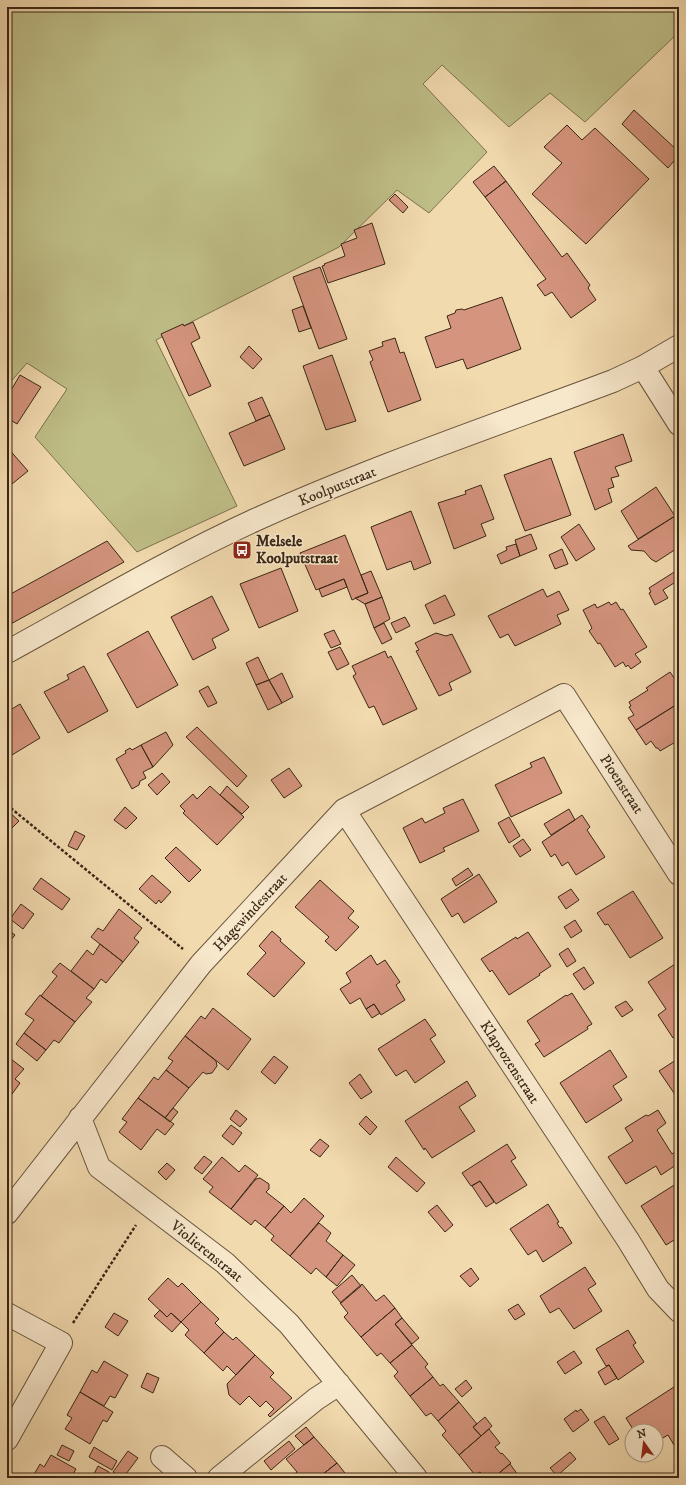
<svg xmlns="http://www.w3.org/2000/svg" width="686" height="1485" font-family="'IM FELL DW Pica',serif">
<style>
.green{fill:#bfbe87;stroke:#7c724e}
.building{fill:#d4947d;stroke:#3a2716}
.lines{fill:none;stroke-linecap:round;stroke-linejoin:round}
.minor-casing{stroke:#68543c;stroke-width:24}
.tertiary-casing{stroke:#68543c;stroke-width:24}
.path{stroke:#3a2716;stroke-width:2.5;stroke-dasharray:3 2;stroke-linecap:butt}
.minor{stroke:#f7e7cb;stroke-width:22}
.tertiary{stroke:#f7e7cb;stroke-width:22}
.labels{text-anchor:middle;stroke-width:3;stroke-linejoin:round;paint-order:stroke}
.street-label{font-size:15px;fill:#3a2716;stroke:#f7e7cb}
.poi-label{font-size:15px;font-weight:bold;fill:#3a2716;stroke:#f7e7cb;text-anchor:start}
</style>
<rect width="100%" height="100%" fill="#f2daaf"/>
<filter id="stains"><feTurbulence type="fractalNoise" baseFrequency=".005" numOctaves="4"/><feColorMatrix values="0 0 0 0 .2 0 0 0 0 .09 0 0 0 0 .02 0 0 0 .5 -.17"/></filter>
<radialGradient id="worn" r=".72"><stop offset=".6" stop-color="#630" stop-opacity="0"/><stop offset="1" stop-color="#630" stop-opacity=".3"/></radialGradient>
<!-- green -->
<path class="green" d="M7,7H679V32L585,122L550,93L509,127L442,65L423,84L487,152L429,213L397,190L339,247L156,340L237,506L137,552L35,437L67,389L27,363L8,385H7Z"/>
<!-- building -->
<path class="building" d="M634,110L679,152V155L668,168L622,124Z
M567,125L582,140L595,128L649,179L586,244L532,194L562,163L544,147Z
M494,166L506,181L485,197L473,182Z
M506,181L562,257L567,253L590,285L588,288L596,300L571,318L552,292L545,296L537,285L546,279L485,197Z
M395,194L408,207L403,213L389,200Z
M372,223L385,264L328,283L322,266L325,265L324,264L345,256L341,244L357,238L354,230Z
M320,267L347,339L319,349L293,277Z
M502,297L521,349L467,369L463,359L436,368L425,337L451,328L447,316L455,313L456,310L462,309L464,310Z
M303,306L311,328L299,332L292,310Z
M193,322L200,338L191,343L211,386L189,396L161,334L183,324L184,326Z
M395,338L400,353L404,352L421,400L388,412L370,362L373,360L369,351L383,346L382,342Z
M249,346L262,359L253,369L240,357Z
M332,355L356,421L326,430L303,366Z
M20,375L41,387L17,424L7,418V397Z
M262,397L270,415L256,421L248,403Z
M270,415L285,449L244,466L229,433Z
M623,434L632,461L615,467L619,476L611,478L614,487L608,489L612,502L595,510L574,452Z
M7,447L28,471L7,488Z
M551,458L571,515L525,531L504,475Z
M481,485L494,519L481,524L486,536L454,549L438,503L466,494L465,491Z
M656,487L675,516L638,539L621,511Z
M411,511L431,563L414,570L411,561L387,570L371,527Z
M675,516L679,522V547L656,562L651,559L644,551L631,550L628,546Z
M579,524L595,549L576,561L561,537Z
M531,534L537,549L520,556L515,540Z
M345,535L368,593L352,600L344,579L316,590L300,553Z
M107,541L124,562L7,626V596Z
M516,544L520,556L501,564L497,555L507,550L506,547Z
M562,549L568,564L555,569L549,555Z
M281,568L298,611L259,628L240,584Z
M679,569V590L674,583L663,590L668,598L655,605L649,593L651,592L649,588Z
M371,571L382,597L365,604L355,598L368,593L361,575Z
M344,579L347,587L322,597L319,589Z
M543,589L547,597L559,591L569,610L557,615L561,624L515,646L508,634L500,638L488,616Z
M445,595L455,615L434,624L425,605Z
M212,596L229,630L212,639L216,648L193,660L171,617Z
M382,597L390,619L374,628L365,604Z
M609,602L611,605L616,602L621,610L623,609L647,647L635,654L641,662L631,669L628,665L626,667L623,662L615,667L600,643L598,644L589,631L592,628L583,610L595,604L597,608Z
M405,617L410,626L396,633L391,623Z
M384,623L392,639L382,644L374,628Z
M334,630L341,644L331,648L324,634Z
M148,631L178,685L137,708L107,654Z
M436,633L446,636L452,634L471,672L449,683L452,690L439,696L416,651L419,650L415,643Z
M340,647L349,664L337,670L328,652Z
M385,651L388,658L391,656L417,709L383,725L374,706L369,708L353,676L356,674L352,666Z
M258,657L269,680L256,685L246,663Z
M84,666L108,711L68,733L44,692L69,679L67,675Z
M670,672L679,685V703L636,730L628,718L634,715L629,707L631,706L629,702L648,690L646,688Z
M282,673L293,697L282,703L269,680Z
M269,680L282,703L268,710L256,685Z
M208,686L217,703L208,707L199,691Z
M679,703V740L660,751L658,748H656L651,741L646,745L636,730Z
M20,704L40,738L7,758V712Z
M197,727L247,776L237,787L186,737Z
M166,732L173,745L153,767L141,745Z
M141,745L153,767L143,772L146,778L140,781L139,785L132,789L116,759L126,753L125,751L130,748L132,750Z
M544,757L562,793L511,817L495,785L532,767L530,763Z
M289,768L302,786L284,798L271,780Z
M162,773L170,782L157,795L148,785Z
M210,786L244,817L217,845L183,813L185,811L180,806L193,794L197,799Z
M227,786L249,807L242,814L220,795Z
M463,799L479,831L443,848L445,851L420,863L403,828L422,818L425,823L445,813L443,808Z
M125,807L137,818L126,829L114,820Z
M569,809L575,820L551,835L544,824Z
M7,810L19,821L7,833Z
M582,815L590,827L587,830L605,857L576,875L568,862L562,866L555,854L551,857L542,842Z
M509,817L520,836L509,843L498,823Z
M75,831L85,836L77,850L68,846Z
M523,839L531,850L520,857L513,846Z
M176,847L201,870L189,882L165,858Z
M468,868L473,875L456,886L452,879Z
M479,874L497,902L464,923L458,913L452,917L441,899Z
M152,875L171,892L161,903L159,900L156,904L139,889Z
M41,878L70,899L62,910L33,889Z
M320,880L354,911L348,918L359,927L336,951L325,941L329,937L295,907Z
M571,889L579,900L566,909L558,897Z
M633,891L663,938L630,958L608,924L605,925L597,913Z
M21,904L34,914L23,929L10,919Z
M119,909L142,928L134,938L139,942L123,962L91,937L98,928L103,931Z
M575,920L582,931L571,938L564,927Z
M7,929L15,935L7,945Z
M272,931L281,939L280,941L305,963L274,997L247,974L266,953L259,946Z
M528,932L551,966L539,974L540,975L509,995L492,970L490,972L481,959L516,937L517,939Z
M100,944L123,962L106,983L101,979L94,989L71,971L87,950L93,955Z
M568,948L576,961L567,967L559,954Z
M371,955L377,965L385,960L400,982L396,985L405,1000L381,1015L374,1004L366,1009L360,998L350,1004L340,989L351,982L346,973Z
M678,962L679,1033L673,1038L658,1015L666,1009L648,982Z
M60,963L94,989L86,998L92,1002L75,1022L41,996L57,976L52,972Z
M584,967L594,983L584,990L573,974Z
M572,993L592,1024L587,1027L588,1029L544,1057L535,1044L540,1041L527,1021L566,995L567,996Z
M40,995L75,1022L59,1043L54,1040L46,1050L24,1033L34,1020L25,1014Z
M626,1001L633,1010L622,1017L615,1007Z
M374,1004L380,1013L372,1018L366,1009Z
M213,1008L251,1039L228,1070L185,1036L201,1016L205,1019Z
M425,1019L436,1035L430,1039L445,1062L415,1083L406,1070L396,1076L378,1049Z
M24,1033L46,1050L37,1061L16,1044Z
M185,1036L216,1061L217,1066L212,1073L206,1074L203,1072L189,1088L166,1070L173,1061L168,1058Z
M610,1050L627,1077L613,1086L622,1100L586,1123L560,1083Z
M7,1056L24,1069L15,1079L20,1083L7,1101Z
M274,1056L288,1067L275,1084L261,1072Z
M679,1058V1076L677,1077L679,1081V1093L676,1096L659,1071Z
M166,1070L189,1088L165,1118L138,1098L154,1077L158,1080Z
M360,1074L372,1092L361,1099L349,1083Z
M467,1081L476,1096L459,1107L475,1131L432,1158L425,1148L424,1150L405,1121Z
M138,1098L174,1124L165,1135L157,1129L141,1150L119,1132L127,1122L122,1119Z
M173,1108L178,1112L170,1122L165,1118Z
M236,1110L247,1119L240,1127L230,1119Z
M658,1110L666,1123L657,1130L672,1154L679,1149V1163L661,1175L656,1166L626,1184L608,1157L633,1141L625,1128L646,1115L648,1116Z
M366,1116L377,1127L370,1135L359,1124Z
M231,1125L242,1133L233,1145L222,1136Z
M320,1139L329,1146L320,1157L310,1150Z
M507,1144L516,1158L511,1161L527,1185L496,1204L480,1181L471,1186L462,1173Z
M204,1156L212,1162L202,1174L194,1168Z
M222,1157L239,1172L245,1165L258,1175L231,1209L209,1192L213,1187L203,1179Z
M396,1157L425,1183L417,1192L388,1167Z
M167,1163L175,1170L166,1180L158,1172Z
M260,1178L269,1184V1189L266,1192L284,1206L265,1228L255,1220L251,1225L231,1209L256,1179Z
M480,1181L494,1202L486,1207L472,1186Z
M679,1182V1237L666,1245L641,1206Z
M304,1198L324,1216L290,1256L271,1240L274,1236L265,1228L284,1206L291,1213Z
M548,1204L559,1222L557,1223L560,1228L562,1227L572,1243L543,1262L536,1250L528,1255L510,1229Z
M437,1205L453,1225L445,1232L428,1212Z
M319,1223L331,1233L326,1241L343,1255L326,1277L316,1268L311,1274L290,1256Z
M343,1255L355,1265L337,1286L326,1277Z
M585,1267L596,1284L588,1289L602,1311L574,1329L559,1308L550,1313L540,1296Z
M471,1268L479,1279L470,1287L460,1276Z
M352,1275L361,1286L341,1303L332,1292Z
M168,1278L178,1287L182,1283L201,1302L181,1322L171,1313L167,1317L148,1299Z
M362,1284L376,1301L384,1295L395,1308L361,1337L344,1317L348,1313L340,1303Z
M201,1302L219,1319L215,1323L224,1332L204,1353L185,1335L189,1330L181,1322Z
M518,1304L525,1314L515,1320L508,1310Z
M395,1308L402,1318L395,1324L412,1345L390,1363L381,1353L377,1356L361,1337Z
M160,1310L167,1317L171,1313L181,1322L172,1332L154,1316Z
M114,1313L128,1321L118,1336L105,1327Z
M402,1318L419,1338L412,1344L395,1324Z
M628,1330L636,1343L633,1345L644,1362L618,1380L609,1365L606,1366L596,1349Z
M224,1332L233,1340L236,1337L255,1355L236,1375L227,1366L223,1371L204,1353Z
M412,1345L428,1364L425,1367L433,1377L410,1396L394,1376L398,1372L390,1363Z
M574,1351L582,1363L565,1374L557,1362Z
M255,1355L274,1373L270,1377L292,1398L270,1417L268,1415L274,1409L266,1401L260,1407L249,1396L240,1405L229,1395L227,1384Z
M104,1361L128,1375L115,1398L110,1396L104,1406L80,1392L92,1370L97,1373Z
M609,1365L617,1378L605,1385L598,1372Z
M147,1373L159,1378L153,1393L141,1387Z
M433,1377L440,1386L443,1384L459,1402L438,1421L431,1413L426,1416L410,1396Z
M466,1380L472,1388L462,1397L455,1389Z
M677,1385L679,1388V1442L674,1445L668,1435L656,1442V1431H634L626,1418Z
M80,1392L113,1412L107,1422L103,1420L90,1444L65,1429L72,1418L67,1415Z
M459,1402L477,1424L473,1427L481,1436L459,1455L442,1435L446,1431L438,1421Z
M581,1409L589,1420L573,1432L564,1419L576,1410L577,1412Z
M604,1416L619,1439L609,1445L594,1422Z
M485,1417L492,1426L481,1436L473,1427Z
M306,1427L314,1437L304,1445L295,1436Z
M489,1429L500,1443L495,1447L501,1454L502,1453L511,1463L493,1478H485L480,1472L475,1475L459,1455Z
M314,1437L337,1463L318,1478H290L297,1472L286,1459Z
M289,1441L295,1449L271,1470L264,1461Z
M62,1445L74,1451L69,1461L57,1455Z
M94,1447L117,1461L112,1470L89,1457Z
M128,1451L138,1458L123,1478L113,1472Z
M570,1452L576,1459L557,1476L550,1468Z
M51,1455L76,1469L71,1478H32L40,1464L44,1467Z
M337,1463L349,1478H318Z
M510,1464L518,1475L514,1478H493Z
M98,1466L109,1472L106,1478H92Z"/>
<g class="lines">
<!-- minor casing -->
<g class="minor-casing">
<path id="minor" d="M344,810L628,1240L658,1289L679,1311
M80,1118L99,1167L225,1263L289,1324L416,1478
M7,1213L201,964L344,810L564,695L679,874
M7,1314L61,1343L7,1439
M162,1457L186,1478
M219,1478L316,1399L339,1384"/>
</g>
<!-- tertiary casing -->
<g class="tertiary-casing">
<path id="tertiary" d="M643,367L679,424
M7,652C89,607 170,559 255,520C372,467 493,426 613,381L643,367L679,346"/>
</g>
<!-- path -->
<path class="path" d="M7,805L183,949
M73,1323L136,1225"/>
<!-- minor -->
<use href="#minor" class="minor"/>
<!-- tertiary -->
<use href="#tertiary" class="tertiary"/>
</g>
<!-- icons -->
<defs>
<g id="bus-square" transform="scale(1)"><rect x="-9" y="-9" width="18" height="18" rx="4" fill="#8f2418" stroke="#f7e7cb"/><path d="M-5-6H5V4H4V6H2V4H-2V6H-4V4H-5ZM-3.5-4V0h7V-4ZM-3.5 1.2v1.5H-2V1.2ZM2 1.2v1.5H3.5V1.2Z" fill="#fff"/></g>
</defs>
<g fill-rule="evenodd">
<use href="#bus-square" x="242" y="550"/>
</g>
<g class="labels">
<!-- street labels -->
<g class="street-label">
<text transform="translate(337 486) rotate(-22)" y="5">Koolputstraat</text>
<text transform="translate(622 784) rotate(57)" y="5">Pioenstraat</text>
<text transform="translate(250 912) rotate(-47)" y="5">Hagewindestraat</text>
<text transform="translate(510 1062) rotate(57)" y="5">Klaprozenstraat</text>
<text transform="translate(207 1251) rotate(39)" y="5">Violierenstraat</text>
</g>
<!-- poi labels -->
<g class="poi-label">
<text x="256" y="546">Melsele<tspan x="256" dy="17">Koolputstraat</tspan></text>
</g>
</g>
<!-- margin -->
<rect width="686" height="1485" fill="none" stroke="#f2daaf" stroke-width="24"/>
<rect x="8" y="8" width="670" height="1469" fill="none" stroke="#3a2716" stroke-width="2"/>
<rect x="12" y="12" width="662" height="1461" fill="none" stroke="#3a2716"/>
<!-- north arrow -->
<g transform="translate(644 1443) rotate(346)"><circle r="19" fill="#f7e7cb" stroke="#ab9a83"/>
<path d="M0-3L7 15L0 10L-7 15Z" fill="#8f2418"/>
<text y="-6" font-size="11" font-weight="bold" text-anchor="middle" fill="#3a2716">N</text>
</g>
<rect width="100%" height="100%" filter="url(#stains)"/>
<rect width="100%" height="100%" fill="url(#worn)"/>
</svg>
